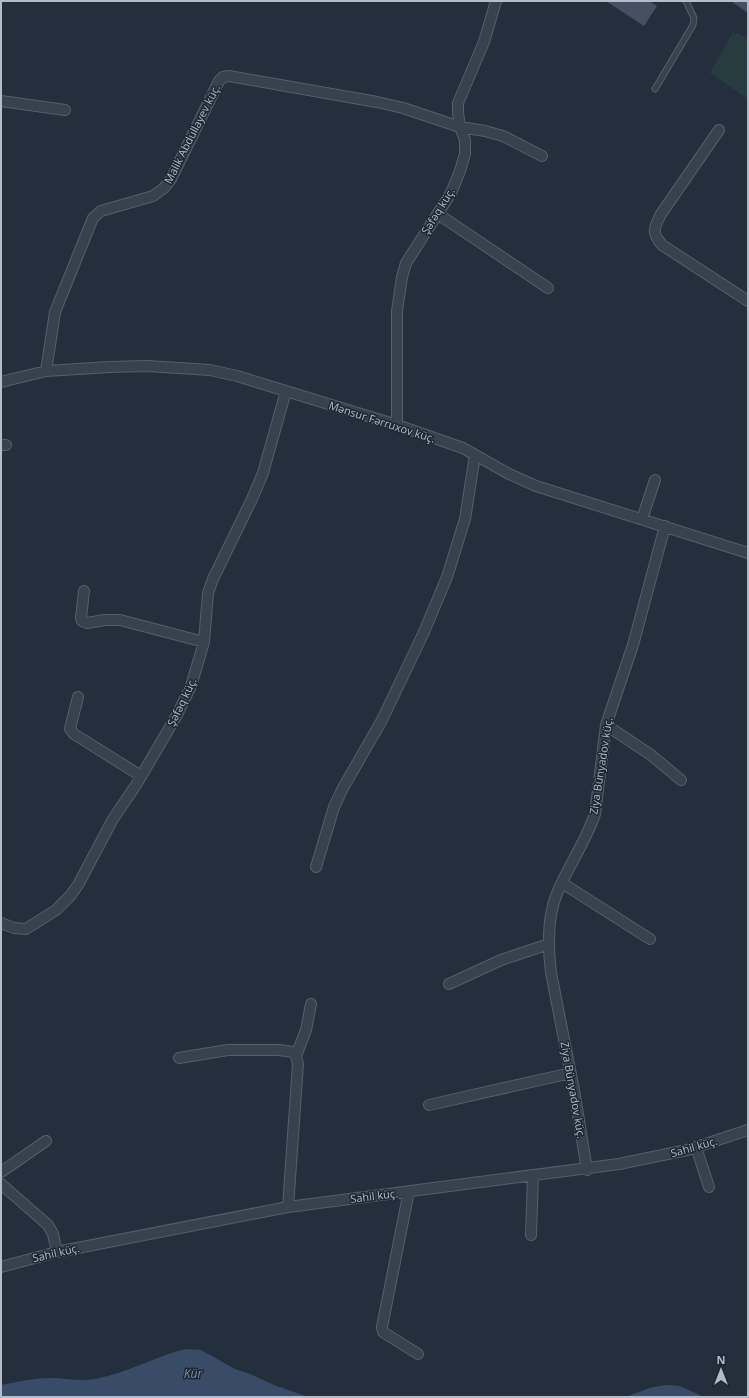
<svg xmlns="http://www.w3.org/2000/svg" width="749" height="1398" font-family="'Open Sans',sans-serif">
<style>
.green{fill:#263c3f}
.water{fill:#394c67}
.building{fill:#455162}
.lines{fill:none;stroke-linecap:round;stroke-linejoin:round}
.service-casing{stroke:#565f6c;stroke-width:7}
.minor-casing{stroke:#565f6c;stroke-width:12}
.service{stroke:#38414e;stroke-width:5}
.minor{stroke:#38414e;stroke-width:10}
.labels{text-anchor:middle;stroke-width:3;stroke-linejoin:round;paint-order:stroke}
.street-label{font-size:11px;fill:#b4bcc9;stroke:#1d2633}
.water-label{font-size:12px;font-style:italic;fill:#7c92b1;stroke:#1d2633}
</style>
<rect width="100%" height="100%" fill="#242f3e"/>
<!-- green -->
<path class="green" d="M733,32L748,38V99L710,73Z"/>
<!-- water -->
<path class="water" d="M185,1349L201,1350L235,1369L250,1374L274,1385L308,1397H1V1385C17,1382 33,1378 49,1378C65,1378 80,1382 95,1379C127,1373 154,1357 185,1349Z
M667,1385L680,1386L704,1397H625L653,1387Z"/>
<!-- building -->
<path class="building" d="M606,1H649L657,6L644,26Z
M731,1H748V13Z"/>
<g class="lines">
<!-- service casing -->
<g class="service-casing">
<path id="service" d="M655,89L693,25L694,18L686,1"/>
</g>
<!-- minor casing -->
<g class="minor-casing">
<path id="minor" d="M1,101L65,110
M719,130L661,214C654,228 651,232 662,245L748,301
M438,214L548,288
M46,371L55,312L93,218L101,211L153,196L164,188L171,179L219,81L223,77L229,76L377,102L403,108L460,127L485,131L503,136L542,156
M1,382L46,371L110,367L147,366L210,370L237,376L397,425L463,448L509,474L536,486L748,553
M397,425V311L402,277L406,263L451,193L460,171L465,154V140L460,127L458,112V103L484,42L496,1
M1,445H6
M642,519L655,480
M84,591L81,618L82,621L87,623L105,620H120L204,642
M78,697L70,729L74,734L141,776
M606,725L651,755L681,780
M316,867L334,807L343,788L382,720L424,632L447,577L465,519L475,455
M562,883L650,939
M1,923L14,928L26,929L56,910L70,896L78,885L113,819L136,785L177,715L191,686L204,642L208,593L213,579L252,499L263,473L286,391
M449,984L501,960L549,944
M296,1056L306,1030L311,1004
M179,1058L228,1050H279L293,1052L296,1056L298,1064L288,1207
M429,1105L571,1073
M696,1147L709,1187
M587,1170L574,1090L551,973C548,948 547,915 558,891C569,865 586,841 595,814L606,725L633,645L665,526
M1,1172L46,1141
M1,1184L48,1225L53,1234L57,1252
M409,1191L382,1327L383,1332L418,1354
M531,1235L533,1176
M1,1267L57,1252L288,1207L619,1164L687,1150L748,1130"/>
</g>
<!-- service -->
<use href="#service" class="service"/>
<!-- minor -->
<use href="#minor" class="minor"/>
</g>
<g class="labels">
<!-- street labels -->
<g class="street-label">
<text transform="translate(192 134) rotate(-63)" y="4">Malik Abdullayev küç.</text>
<text transform="translate(438 211) rotate(-58)" y="4">Şəfəq küç.</text>
<text transform="translate(382 422) rotate(18)" y="4">Mənsur Fərruxov küç.</text>
<text transform="translate(182 702) rotate(-64)" y="4">Şəfəq küç.</text>
<text transform="translate(601 766) rotate(-81)" y="4">Ziya Bünyadov küç.</text>
<text transform="translate(573 1090) rotate(80)" y="4">Ziya Bünyadov küç.</text>
<text transform="translate(694 1147) rotate(-16)" y="4">Sahil küç.</text>
<text transform="translate(374 1196) rotate(-7)" y="4">Sahil küç.</text>
<text transform="translate(56 1253) rotate(-13)" y="4">Sahil küç.</text>
</g>
<!-- water labels -->
<g class="water-label">
<text x="193" y="1378">Kür</text>
</g>
</g>
<!-- border -->
<rect width="749" height="1398" fill="none" stroke="#b4bcc9" stroke-width="4"/>
<!-- north arrow -->
<g transform="translate(721 1370)" stroke="#1d2633" stroke-width="3" paint-order="stroke">
<path d="M0-3L7 15L0 10L-7 15Z" fill="#b4bcc9"/>
<text y="-6" font-size="11" font-weight="bold" text-anchor="middle" fill="#b4bcc9">N</text>
</g>
</svg>
